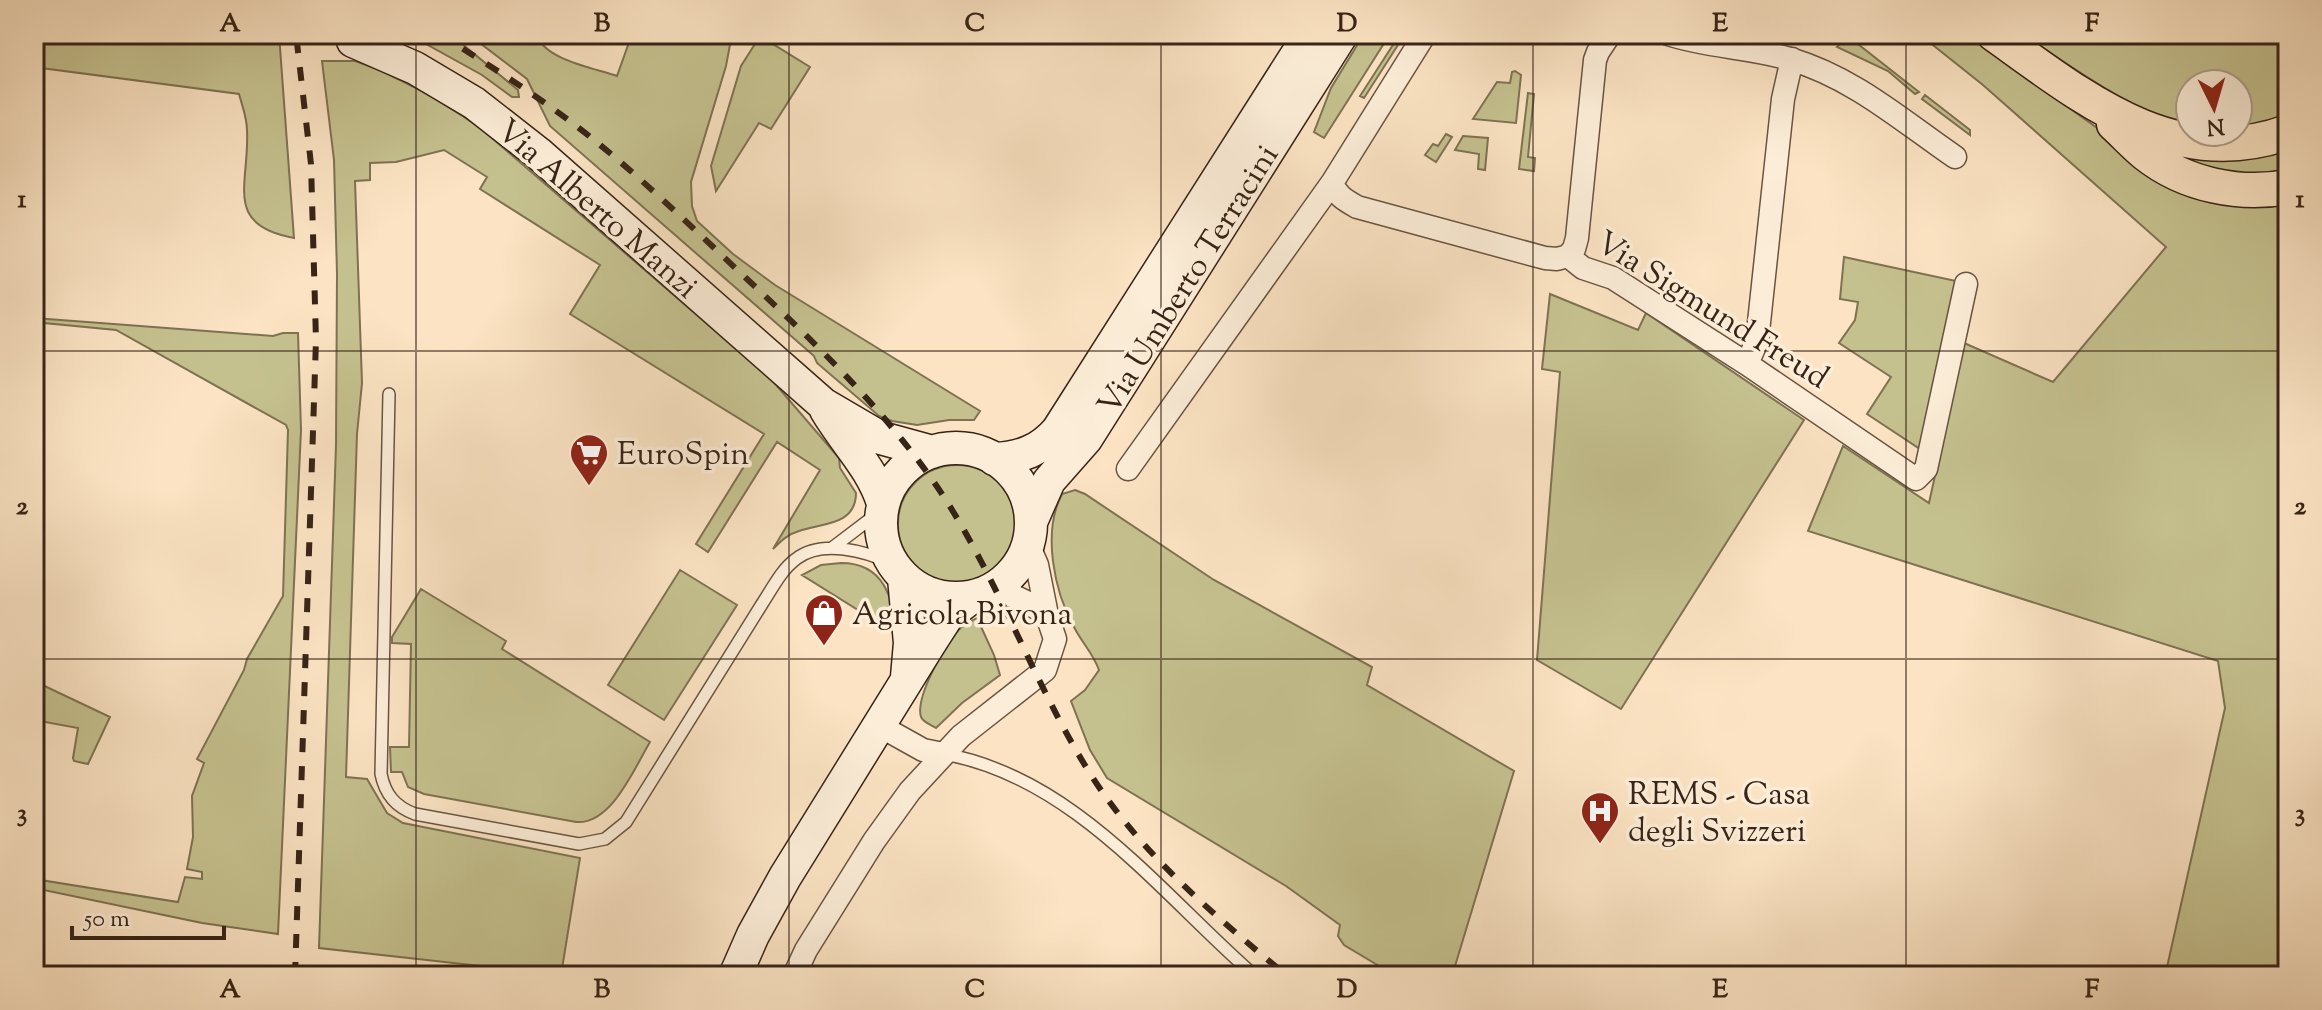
<svg xmlns="http://www.w3.org/2000/svg" width="2322" height="1010" font-family="'Sorts Mill Goudy',serif">
<style>
.green{fill:#c5c18f;stroke:#7e7253;stroke-width:2}
.lines{fill:none;stroke-linecap:round;stroke-linejoin:round}
.lane-casing{stroke:#695442;stroke-width:14}
.street-casing{stroke:#695442;stroke-width:25}
.secondary-casing{stroke:#382417;stroke-width:35}
.primary-casing{stroke:#382417;stroke-width:37}
.lane{stroke:#fcedd8;stroke-width:11}
.street{stroke:#fcedd8;stroke-width:22}
.secondary{stroke:#fcedd8;stroke-width:32}
.primary{stroke:#fbe3c3;stroke-width:34}
.rail{stroke:#382417;stroke-width:6;stroke-dasharray:14 14;stroke-linecap:butt}
.grid{fill:none;stroke:#382417;stroke-width:2;stroke-opacity:0.55}
.labels{text-anchor:middle;stroke-width:7;stroke-linejoin:round;paint-order:stroke}
.street-label{font-size:32px;fill:#382417;stroke:#fcedd8}
.poi-label{font-size:32px;fill:#382417;stroke:#fcedd8;text-anchor:start}
.neatline{fill:none;stroke:#382417;stroke-width:3}
.grid-label{font-size:26px;text-anchor:middle;font-weight:bold;fill:#382417}
</style>
<rect width="100%" height="100%" fill="#fbe3c3"/>
<filter id="stains"><feTurbulence type="fractalNoise" baseFrequency=".0025" numOctaves="4"/><feColorMatrix values="0 0 0 0 .2 0 0 0 0 .09 0 0 0 0 .02 0 0 0 .5 -.17"/></filter>
<radialGradient id="worn" r=".72"><stop offset=".6" stop-color="#630" stop-opacity="0"/><stop offset="1" stop-color="#630" stop-opacity=".3"/></radialGradient>
<!-- green -->
<path class="green" d="M34,34H279L294,238C222,225 250,183 247,130C247,118 242,105 239,94L34,67Z
M408,34H450L518,90L519,97H512L482,75Z
M468,34H537C542,59 594,68 617,76L632,34H732L726,66L691,182L692,206L697,221L733,254L775,285L980,411L974,420H949L917,425L892,421L879,416L817,363L814,356L550,126L527,79Z
M1364,34H1390L1324,138L1314,132L1331,88Z
M1400,34H1405L1364,98L1360,96Z
M1919,34H1965L2169,179L2288,195V976H2165L2225,708L2218,661L1808,531L1843,446L1929,503L1964,343L2053,382L2166,247L1983,85Z
M2021,34H2288V116L2238,128V84H2190V126C2129,110 2074,68 2021,34Z
M760,36L810,67L771,129L759,123L716,191L711,166L741,66Z
M1844,40L1854,41L1919,92L1915,94L1888,71L1837,47Z
M322,61H355L380,70L428,94L478,126L771,379L839,458L840,468L856,493C856,526 821,523 799,531C788,534 781,541 773,549L820,470L777,442L708,552L696,544L764,434L570,314L600,265L480,189L487,177L444,150L396,162L370,163V180L355,181L362,383L357,434L346,777L367,779L387,813L403,823L580,858L561,975L319,948L336,445L337,274L334,160Z
M1515,71L1521,75L1516,123L1473,119L1497,82L1510,83L1512,72Z
M1528,93L1534,94L1528,157L1535,158L1534,171L1519,169Z
M1925,95L1970,130V135L1922,99Z
M1446,134L1452,137L1436,162L1425,155L1433,144L1438,146Z
M1463,136L1488,138L1485,170L1478,169L1479,154L1455,150Z
M2288,148V177L2234,180L2161,150Z
M1844,257L1956,281L1920,449L1867,414L1891,377L1839,343L1855,320L1858,302L1840,299Z
M1550,294L1638,330L1646,313L1804,420L1621,709L1537,660L1560,372L1542,369Z
M34,318L273,336L283,333H298L301,430L278,934L202,923L34,888V879L178,902L185,877L202,879V872L187,869L193,837L192,796L204,763L197,759L244,670L247,659L283,596L288,430L286,425L116,330L34,322Z
M898 524a59 59 0 1 1 118 0a59 59 0 1 1-118 0Z
M1075,490L1085,494L1214,580L1372,667L1367,685L1514,771L1452,976H1396L1344,945L1338,936L1340,925L1286,886L1107,778L1090,750L1071,701L1085,690L1099,670C1093,653 1082,643 1074,627C1054,591 1042,532 1062,494Z
M841,563C885,563 892,598 898,635L802,575L821,565Z
M680,570L737,605L664,720L608,685Z
M421,589L506,641L502,649L650,742C634,769 611,825 576,822L424,794L408,787L402,772H391L390,747H409L411,644L392,643V637Z
M977,618L994,655L1000,675L962,703L936,728C930,724 924,723 921,717C915,698 944,646 957,632C962,625 970,622 977,618Z
M34,681L110,717L88,764L74,761L73,758L78,728L34,720Z"/>
<g class="lines">
<!-- lane casing -->
<g class="lane-casing">
<path id="lane" d="M389,394L381,774C385,794 395,807 415,814L579,844L605,839L626,822L762,604C772,589 781,570 796,559C822,539 866,551 893,564
M832,548L882,510
M944,754C1074,777 1161,894 1255,976"/>
</g>
<!-- street casing -->
<g class="street-casing">
<path id="street" d="M1668,34C1707,47 1750,47 1790,59C1854,78 1901,120 1955,157
M1332,183C1337,196 1345,200 1357,207L1545,258L1557,259L1568,256L1583,268L1613,278L1747,364L1916,479L1926,469L1966,284
M1568,256L1574,249L1577,238L1595,60L1598,52L1610,34
M1747,364L1757,341L1783,99L1792,59
M1128,469L1332,183L1425,34
M988,591C1012,593 1027,601 1047,615
M880,726L923,750L943,754
M794,976L806,950L874,841L910,791L961,736L1045,670L1055,639L1047,615L1037,565L1028,544"/>
</g>
<!-- secondary casing -->
<g class="secondary-casing">
<path id="secondary" d="M353,41L415,68L474,103L538,153L823,404L881,438L932,452
M826,410C846,444 871,466 883,503
M881 523a75 75 0 1 1 150 0a75 75 0 1 1-150 0Z
M994,459C1021,458 1041,450 1058,430L1310,34
M1031,522L1049,481L1086,439L1342,34
M904,578L910,643L907,677
M735,976L753,935L785,877L930,643L948,615L972,597"/>
</g>
<!-- primary casing -->
<g class="primary-casing">
<path id="primary" d="M1994,34C2081,96 2174,174 2288,132
M2114,124C2125,134 2135,145 2146,154C2185,185 2240,196 2288,187"/>
</g>
<!-- lane -->
<use href="#lane" class="lane"/>
<!-- street -->
<use href="#street" class="street"/>
<!-- secondary -->
<use href="#secondary" class="secondary"/>
<!-- primary -->
<use href="#primary" class="primary"/>
<!-- rail -->
<path class="rail" d="M439,34C494,68 549,103 599,144C650,186 698,233 747,279C816,344 884,409 938,488C997,576 1031,677 1086,767C1138,852 1212,913 1287,976
M295,976L316,340L311,164L296,34"/>
</g>
<!-- grid -->
<path class="grid" d="M416,34V976M789,34V976M1161,34V976M1533,34V976M1906,34V976M34,351H2288M34,659H2288"/>
<!-- icons -->
<defs>
<g id="supermarket-pin" transform="scale(2)"><path d="M0 17L-7.5 6A9.5 9.5 0 1 1 7.5 6Z" fill="#8f2418" stroke="#fcedd8"/><path d="M-6-5.5h2.5l.6 2H6L4.5 2H-2.5L-4.4-4H-6ZM-1.5 3.2a1.3 1.3 0 1 0 .1 0ZM3 3.2a1.3 1.3 0 1 0 .1 0Z" fill="#fff"/></g>
<g id="shop-pin" transform="scale(2)"><path d="M0 17L-7.5 6A9.5 9.5 0 1 1 7.5 6Z" fill="#8f2418" stroke="#fcedd8"/><path d="M-5-2.5h2.3a2.7 3.5 0 0 1 5.4 0H5L5.5 6h-11ZM-1.5-2.5h3a1.5 2.3 0 0 0-3 0Z" fill="#fff"/></g>
<g id="hospital-pin" transform="scale(2)"><path d="M0 17L-7.5 6A9.5 9.5 0 1 1 7.5 6Z" fill="#8f2418" stroke="#fcedd8"/><path d="M-5-5h3v3.5h4V-5h3V5h-3V1.5h-4V5h-3Z" fill="#fff"/></g>
</defs>
<g fill-rule="evenodd">
<use href="#supermarket-pin" x="589" y="453"/>
<use href="#shop-pin" x="824" y="613"/>
<use href="#hospital-pin" x="1600" y="811"/>
</g>
<g class="labels">
<!-- street labels -->
<g class="street-label">
<text transform="translate(598 208) rotate(41)" y="11">Via Alberto Manzi</text>
<text transform="translate(1187 279) rotate(-58)" y="11">Via Umberto Terracini</text>
<text transform="translate(1713 309) rotate(32)" y="11">Via Sigmund Freud</text>
</g>
<!-- poi labels -->
<g class="poi-label">
<text x="617" y="464">EuroSpin</text>
<text x="852" y="624">Agricola Bivona</text>
<text x="1628" y="804">REMS - Casa<tspan x="1628" dy="37">degli Svizzeri</tspan></text>
</g>
</g>
<!-- margin -->
<rect width="2322" height="1010" fill="none" stroke="#fbe3c3" stroke-width="88"/>
<!-- north arrow -->
<g transform="translate(2214 108) rotate(175)"><circle r="38" fill="#fcedd8" stroke="#ae9d8b" stroke-width="2"/>
<path d="M0-6L14 30L0 20L-14 30Z" fill="#8f2418"/>
<text y="-12" font-size="22" font-weight="bold" text-anchor="middle" fill="#382417">N</text>
</g>
<!-- scale -->
<path d="M72 926v12h152v-12" fill="none" stroke="#382417" stroke-width="4"/>
<text x="84" y="926" font-size="24" fill="#382417" stroke="#fcedd8" stroke-width="6" paint-order="stroke">50 m</text>
<rect x="44" y="44" width="2234" height="922" class="neatline"/>
<g class="grid-label">
<text x="230" y="31">A</text>
<text x="602" y="31">B</text>
<text x="975" y="31">C</text>
<text x="1347" y="31">D</text>
<text x="1720" y="31">E</text>
<text x="2092" y="31">F</text>
<text x="22" y="207">1</text>
<text x="2300" y="207">1</text>
<text x="22" y="514">2</text>
<text x="2300" y="514">2</text>
<text x="22" y="821">3</text>
<text x="2300" y="821">3</text>
<text x="230" y="997">A</text>
<text x="602" y="997">B</text>
<text x="975" y="997">C</text>
<text x="1347" y="997">D</text>
<text x="1720" y="997">E</text>
<text x="2092" y="997">F</text>
</g>
<rect width="100%" height="100%" filter="url(#stains)"/>
<rect width="100%" height="100%" fill="url(#worn)"/>
</svg>
